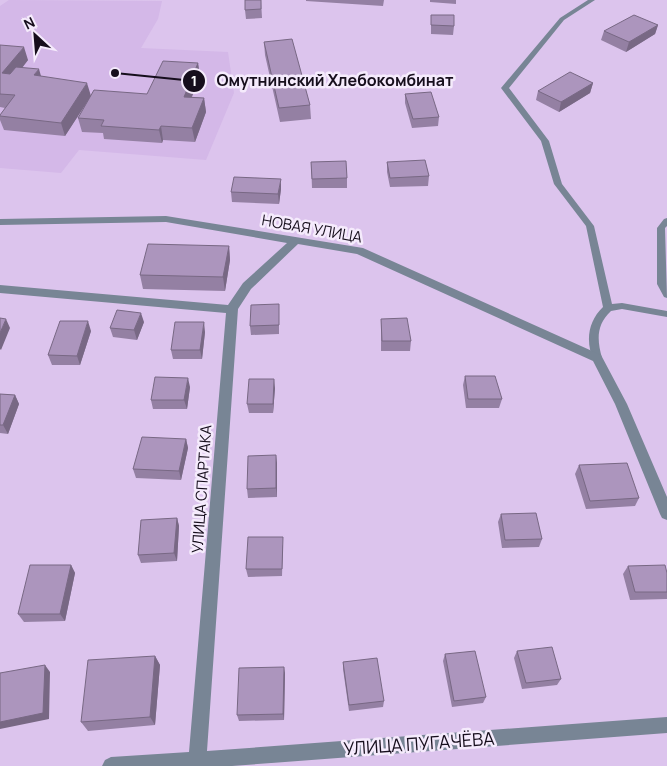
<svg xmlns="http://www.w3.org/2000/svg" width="667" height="766" font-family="Manrope,sans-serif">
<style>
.built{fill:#d4b8e8}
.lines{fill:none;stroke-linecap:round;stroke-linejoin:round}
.service{fill:#788595;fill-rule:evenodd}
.minor{fill:#788595;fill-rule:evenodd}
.wall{fill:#9480a3}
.shaded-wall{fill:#786884}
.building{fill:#ac95bd;stroke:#786884}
.labels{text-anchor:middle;stroke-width:5;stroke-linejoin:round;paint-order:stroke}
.street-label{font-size:15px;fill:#160e1c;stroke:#f5ebfc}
.near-street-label{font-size:18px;fill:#160e1c;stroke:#f5ebfc}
.leader{fill:none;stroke:#160e1c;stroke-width:2}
.callout-dot{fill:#160e1c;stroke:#f5ebfc;stroke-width:2}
.mark-label{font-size:15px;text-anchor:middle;font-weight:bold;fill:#fff}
.callout-label{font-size:16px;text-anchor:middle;font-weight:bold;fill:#160e1c;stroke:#f5ebfc;stroke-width:5;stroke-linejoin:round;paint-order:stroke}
</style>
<rect width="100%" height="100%" fill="#dcc4ed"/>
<!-- built -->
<path class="built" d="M9,0L162,1L158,19L141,48L228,52L234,93L206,160L79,150L61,173L0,168V6Z"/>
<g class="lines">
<!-- service -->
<path class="service" d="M588,0H595L564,20L509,88L549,141L562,184L594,226L612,304L622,303L667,311V317L622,309L611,311C596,325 597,340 602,358L597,362L594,361C585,342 588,321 603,307L586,226L554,184L541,141L501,88L560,18Z
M667,218V226L665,228L667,298L664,297L657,284V228L664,219Z"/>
<!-- minor -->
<path class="minor" d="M166,216L363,248L601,355L627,404L667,497V520L662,518L660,514L615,404L593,361L357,254L298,244L251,289L238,309L207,751L667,717V733L232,766H102L105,760L111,757L189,752L226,313L0,293V285L228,305L243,283L287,243L166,222L0,225V219Z"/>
</g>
<!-- wall -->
<path class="wall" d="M261,0L262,18L246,19L245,10Z
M306,0H384L383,6L306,1Z
M430,0H456V4L430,2Z
M431,15L454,26L453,35L431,34Z
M658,25L655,34L626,52L601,40L604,31Z
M264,42L310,105L311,119L280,122L265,55Z
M0,45L28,60L22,68L41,76L91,96L147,94L198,63L200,77L192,97L204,98L206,112L195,142L163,140L162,143L104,139L103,133L82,132L78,118L89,99L65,136L4,130L0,120V115L5,108L0,107Z
M593,83L590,93L559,112L536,100L538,91Z
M405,94L439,117L438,126L412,128L405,103Z
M311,162L347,178V188H312Z
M387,162L429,176L428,186L390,187L387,172Z
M281,189L279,204L232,202L231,192Z
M229,246L230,260L225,291L143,289L140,275Z
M279,314V334L251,335L250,326Z
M381,319L411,341L410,351H381Z
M144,322L137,340L113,337L110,328Z
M91,331L80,365H52L48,355Z
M205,332L202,359H173L171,350Z
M465,376L502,399L499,408H466L463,385Z
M190,387L187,409H153L151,400Z
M275,388L273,413H249L247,404Z
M0,394L15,395L19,404L8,434L0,433Z
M186,439L188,448L181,480L136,478L133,469Z
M277,463V497L248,498L247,489Z
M579,465L639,498L635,506L586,509L575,474Z
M501,514L542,539L539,547L502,548L498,522Z
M177,518L179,526L177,561L141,563L138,555Z
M283,545L282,576L248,577L246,569Z
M71,565L75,573L65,621L24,622L18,614Z
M628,566L667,573V599L630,600L623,574Z
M517,651L561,679L557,685L522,689L514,658Z
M445,654L486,697L483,703L452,707L443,661Z
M155,656L160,665L155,725L88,731L81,722Z
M343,662L384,701L383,707L349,711L343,669Z
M285,673L284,720L239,721L237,715Z"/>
<!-- shaded-wall -->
<path class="shaded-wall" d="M658,25L655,34L626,52L629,42Z
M24,47L28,60L7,87L2,73Z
M198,63L200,77L186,110L184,97Z
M39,69L43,83L34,75Z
M87,83L91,96L65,136L61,123Z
M593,83L590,93L559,112L561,102Z
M204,98L206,112L195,142L192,128Z
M161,126L163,140L162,143L159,130Z
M281,179V189L279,204L278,194Z
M229,246L230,260L225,291L223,277Z
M141,313L144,322L137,340L134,330Z
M6,319L10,328L1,350L0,349V333Z
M88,321L91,331L80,365L77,356Z
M204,322L205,332L202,359L200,350Z
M188,378L190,387L187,409L184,400Z
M274,379L275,388L273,413V404Z
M15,395L19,404L8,434L3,425Z
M186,439L188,448L181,480L179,471Z
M276,455L277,463V497L276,488Z
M177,518L179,526L177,561L174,553Z
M71,565L75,573L65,621L60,614Z
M155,656L160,665L155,725L150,717Z
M45,665L50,672L49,719L0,729V722Z
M284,667L285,673L284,720L283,714Z"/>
<!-- building -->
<path class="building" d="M245,0H261V9L245,10Z
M431,15H454V26L431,25Z
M634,15L658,25L629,42L604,31Z
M292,39L310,105L279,108L264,42Z
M0,45L24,47L2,73L10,74L16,67L39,69L34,75L87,83L61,123L0,116V115L15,95L0,94Z
M163,61L198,63L184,97L204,98L192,128L161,126L159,130L101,126L104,120L78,118L94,90L147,94Z
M570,72L593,83L561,102L538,91Z
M431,92L439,117L413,119L405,94Z
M425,160L429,176L390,178L387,162Z
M346,161L347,178L312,179L311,162Z
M234,177L281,179L278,194L231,192Z
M148,244L229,246L223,277L140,275Z
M279,304V325L250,326L251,305Z
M117,310L141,313L134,330L110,328Z
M0,318L6,319L0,333Z
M407,318L411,341H382L381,319Z
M60,321H88L77,356L48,355Z
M175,322H204L200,350H171Z
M465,376H495L502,399H468Z
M155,377L188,378L184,400H151Z
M249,379H274L273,404H247Z
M0,394L15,395L3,425H0Z
M142,437L186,439L179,471L133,469Z
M276,455V488L247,489L248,456Z
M627,463L639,498L590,501L579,465Z
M536,513L542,539L505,540L501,514Z
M177,518L174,553L138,555L141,520Z
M248,537H283L282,569H246Z
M30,565H71L60,614H18Z
M665,565L667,573V592H635L628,566Z
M552,647L561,679L526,683L517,651Z
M475,651L486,697L454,701L445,654Z
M155,656L150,717L81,722L88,660Z
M377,658L384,701L349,705L343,662Z
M45,665L43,713L0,722V673Z
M284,667L283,714L237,715L239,668Z"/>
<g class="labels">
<!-- street labels -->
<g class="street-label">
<text transform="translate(312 229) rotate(10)" y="5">НОВАЯ УЛИЦА</text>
<text transform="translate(202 489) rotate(-86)" y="5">УЛИЦА СПАРТАКА</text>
</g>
<!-- near-street labels -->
<g class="near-street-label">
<text transform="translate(419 744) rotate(-4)" y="6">УЛИЦА ПУГАЧЁВА</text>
</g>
</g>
<!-- callouts -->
<path class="leader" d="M115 73L194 81"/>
<g class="callout-dot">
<circle cx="115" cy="73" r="5"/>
<circle cx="194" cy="81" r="12"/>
</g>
<g class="mark-label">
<text x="194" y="86">1</text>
</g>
<g class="callout-label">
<text x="335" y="86">Омутнинский Хлебокомбинат</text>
</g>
<!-- north arrow -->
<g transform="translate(35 35) rotate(334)" stroke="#f5ebfc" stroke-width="4" paint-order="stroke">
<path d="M0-4L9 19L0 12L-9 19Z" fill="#160e1c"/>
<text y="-8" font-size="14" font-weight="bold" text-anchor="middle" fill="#160e1c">N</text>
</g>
</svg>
